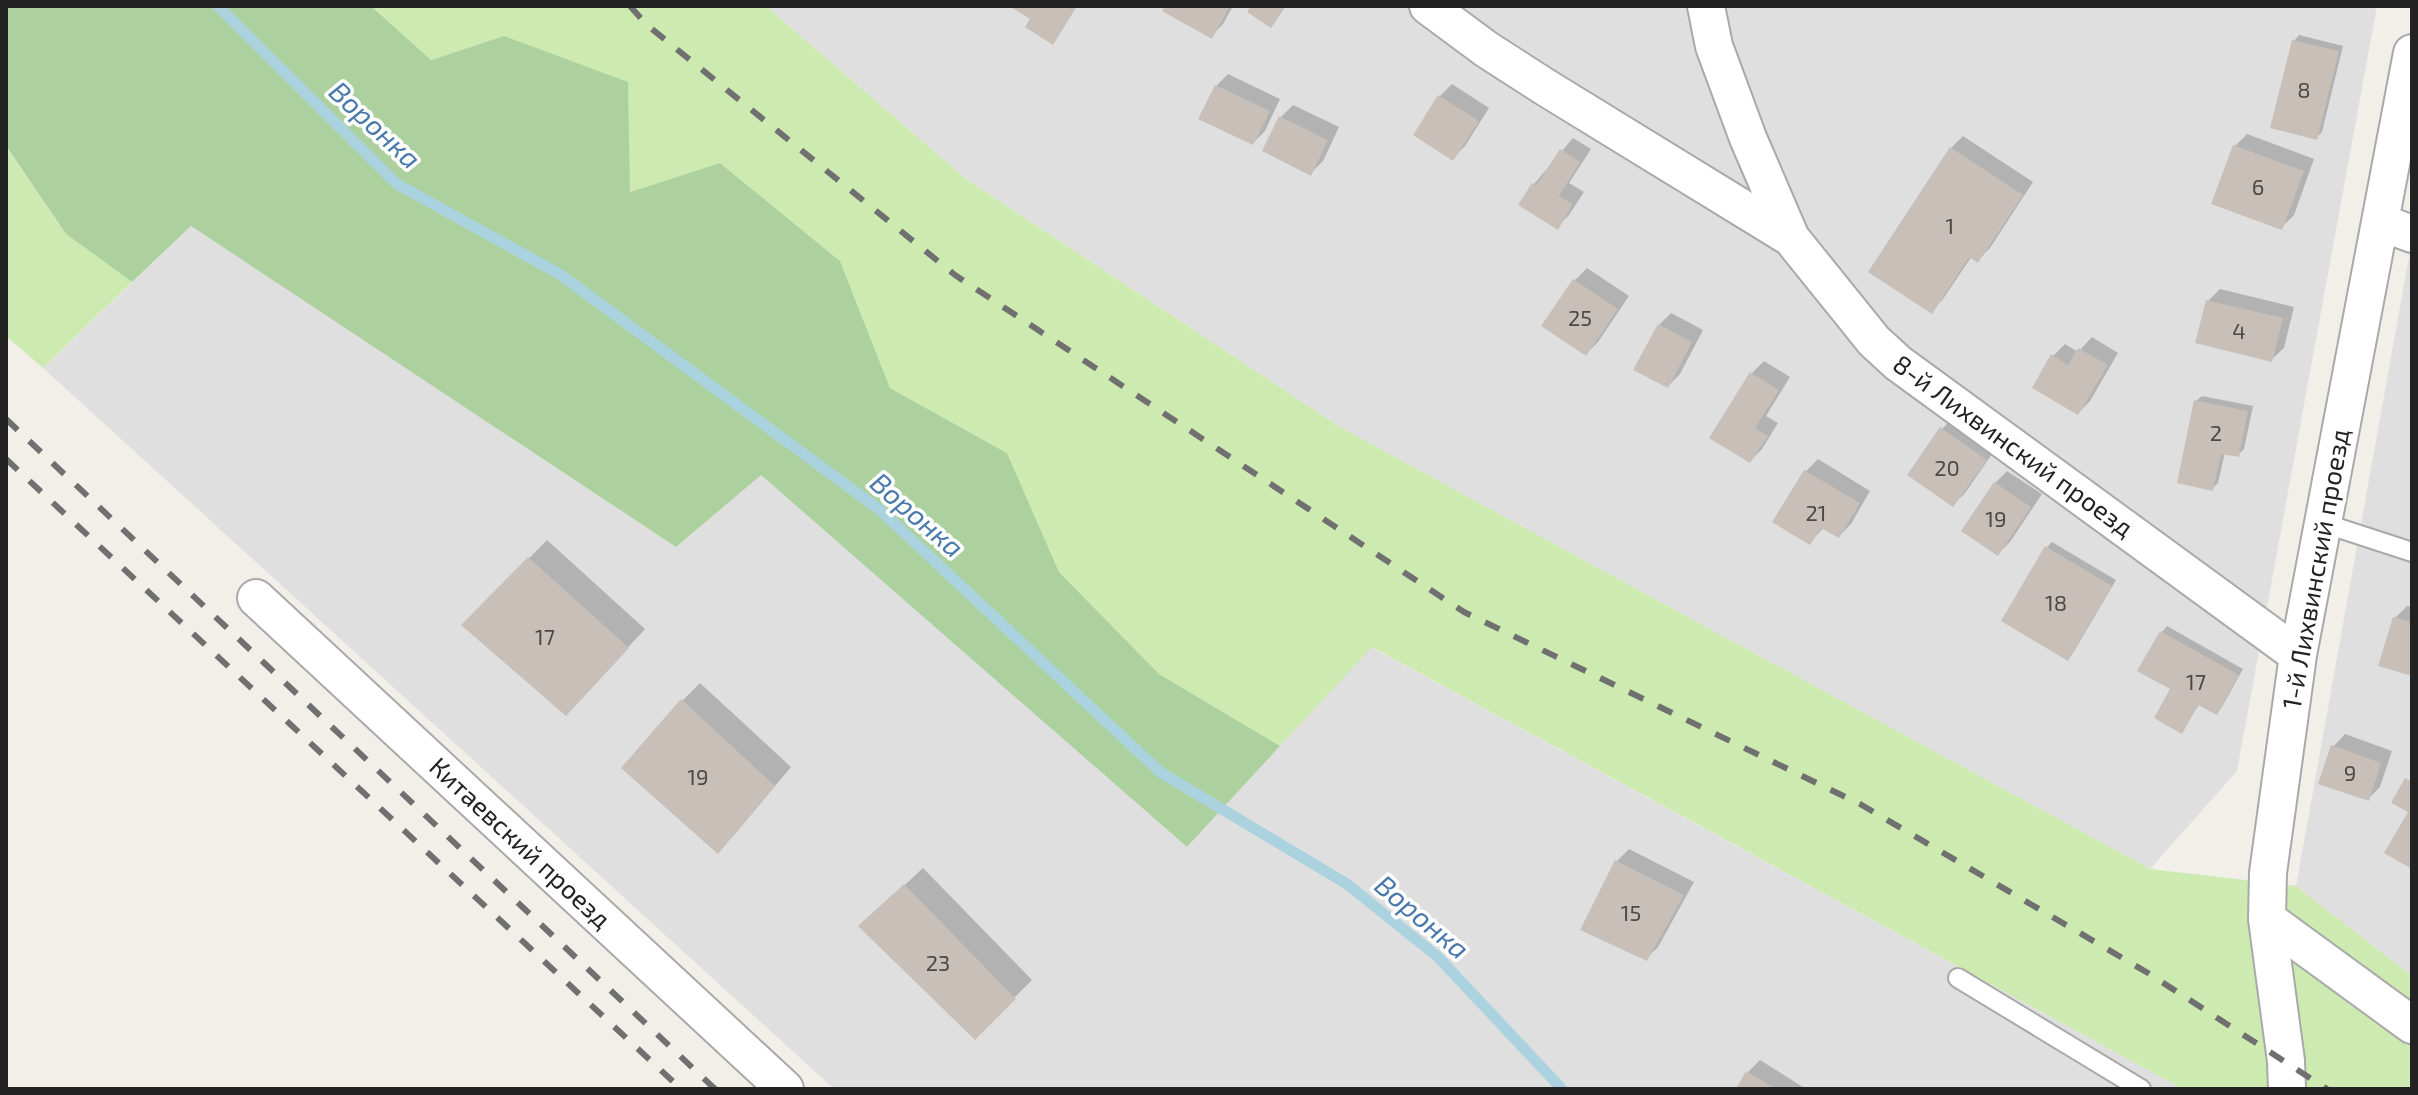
<svg xmlns="http://www.w3.org/2000/svg" width="2418" height="1095" font-family="'Exo 2',sans-serif">
<style>
.residential{fill:#e0dfdf}
.grass{fill:#cdebb0}
.forest{fill:#add19e}
.shadow{fill:#0003}
.lines{fill:none;stroke-linecap:round;stroke-linejoin:round}
.stream{stroke:#aad3df;stroke-width:11}
.building{fill:#c7bfb8}
.service-casing{stroke:#a9a9a9;stroke-width:22}
.minor-casing{stroke:#a9a9a9;stroke-width:40}
.service{stroke:#fff;stroke-width:18}
.minor{stroke:#fff;stroke-width:36}
.rail{stroke:#707070;stroke-width:6;stroke-dasharray:16 16;stroke-linecap:butt}
.labels{text-anchor:middle;stroke-width:7;stroke-linejoin:round;paint-order:stroke}
.number-label{font-size:22px;fill:#4b4948}
.street-label{font-size:26px;fill:#222;stroke:#fff}
.water-label{font-size:28px;font-style:italic;fill:#4a7aab;stroke:#fff}
</style>
<rect width="100%" height="100%" fill="#f2efe9"/>
<!-- residential -->
<path class="residential" d="M766,6H2377L2237,771L2150,869L1338,426L965,178Z
M191,226L676,547L761,474L1187,847L1371,647L2183,1089H834L43,368Z
M2412,240V976L2296,886Z"/>
<!-- grass -->
<path class="grass" d="M371,6H766L965,178L1338,426L2150,869L2296,886L2412,976V1089H2183L1372,647L1280,746L1159,674L1059,572L1007,453L890,388L840,261L720,163L630,192L504,36L431,60Z
M6,147L66,234L132,282L43,368L6,336Z"/>
<!-- forest -->
<path class="forest" d="M6,6H371L431,60L504,36L628,82L630,192L720,163L840,261L890,388L1007,453L1059,572L1159,674L1280,746L1187,847L761,475L676,547L191,226L132,282L66,234L6,146Z"/>
<!-- shadow -->
<path class="shadow" d="M1167,6H1233L1223,24L1211,36Z
M2299,35L2343,46L2322,132L2316,138L2294,41Z
M1228,74L1280,99L1265,131L1253,143L1216,86Z
M1452,84L1489,108L1465,146L1453,158L1440,96Z
M1293,105L1339,127L1323,161L1311,173L1264,150L1281,117Z
M2247,134L2314,159L2294,215L2282,227L2235,146Z
M1963,136L2033,182L1990,248L1978,260L1972,256L1943,299L1931,311L1951,148Z
M1573,138L1591,149L1569,183L1584,192L1569,215L1557,227L1534,184Z
M1587,268L1629,296L1598,342L1586,354L1544,326L1575,280Z
M2220,289L2294,307L2284,348L2271,360L2208,301Z
M1671,313L1703,330L1680,374L1668,386L1659,325Z
M2092,337L2118,353L2090,401L2078,413L2053,356L2065,344L2078,352Z
M1764,361L1790,377L1766,416L1778,423L1762,449L1750,461L1711,437L1752,373Z
M2202,396L2253,406L2244,449L2238,455L2225,452L2218,483L2212,489L2196,401Z
M1954,417L1997,447L1965,493L1953,505L1942,429Z
M1818,459L1870,491L1851,524L1839,536L1824,527L1810,543L1775,522L1806,471Z
M2007,471L2042,494L2010,542L1998,554L1995,483Z
M547,540L645,629L584,695L464,625Z
M2052,542L2116,580L2073,653L2068,658L2047,547Z
M2407,606L2412,607V674L2395,618Z
M2167,626L2243,669L2222,707L2217,713L2200,703L2182,731L2173,688L2140,670L2162,632Z
M700,683L791,767L735,834L718,851L682,701Z
M2345,734L2392,751L2380,787L2368,799L2333,747Z
M1629,849L1694,882L1658,947L1646,959L1617,861Z
M923,868L1032,980L975,1037L879,909Z
M1760,1060L1806,1089H1738L1748,1072Z"/>
<g class="lines">
<!-- stream -->
<path class="stream" d="M218,6L397,184L561,275L880,510L1160,772L1347,884L1438,957L1562,1089"/>
</g>
<!-- building -->
<path class="building" d="M1009,6H1077L1053,45L1025,27L1030,19Z
M1165,6H1230L1212,39L1162,11Z
M1251,6H1286L1271,28L1247,12Z
M2292,40L2339,51L2317,140L2270,128Z
M1215,85L1270,111L1253,145L1198,119Z
M1438,95L1479,121L1453,161L1413,135Z
M1279,116L1328,140L1311,176L1262,151Z
M2233,145L2304,171L2282,230L2211,204Z
M1950,147L2023,195L1978,263L1969,257L1932,314L1868,272Z
M1560,149L1580,162L1559,196L1573,204L1558,230L1518,205L1532,183L1536,186Z
M1573,279L1618,309L1586,356L1541,326Z
M2206,300L2283,318L2272,362L2195,343Z
M1658,324L1692,342L1668,388L1633,370Z
M2078,348L2108,365L2078,415L2032,388L2051,354L2068,365Z
M1750,372L1779,390L1755,428L1768,436L1750,463L1709,438Z
M2194,400L2248,411L2239,457L2221,454L2213,491L2177,483Z
M1940,427L1987,460L1953,507L1907,475Z
M1804,470L1860,503L1839,538L1821,528L1810,545L1772,522Z
M1994,482L2031,507L1998,556L1961,531Z
M2045,546L2112,586L2068,661L2001,621Z
M528,557L629,648L566,716L461,625Z
M2393,617L2412,622V676L2378,666Z
M2160,631L2239,675L2217,715L2198,705L2182,734L2154,718L2170,689L2137,671Z
M681,699L775,786L718,854L621,768Z
M2331,745L2381,763L2369,801L2318,784Z
M2405,778L2412,782V869L2384,853L2408,812L2391,803Z
M1615,860L1684,895L1647,961L1580,930Z
M904,884L1016,999L975,1040L858,926Z
M1746,1071L1776,1089H1736Z"/>
<g class="lines">
<!-- service casing -->
<g class="service-casing">
<path id="service" d="M2323,523L2412,552
M1958,978L2141,1089"/>
</g>
<!-- minor casing -->
<g class="minor-casing">
<path id="minor" d="M1428,6L1486,49L1545,87L1791,238L1874,341L1898,363L2298,655
M1706,6L1714,46L1748,138L1791,238
M2380,222L2412,234
M256,598L785,1089
M2267,919L2412,1025
M2287,1089L2286,1061L2267,919L2268,873L2298,655L2412,53"/>
</g>
<!-- service -->
<use href="#service" class="service"/>
<!-- minor -->
<use href="#minor" class="minor"/>
<!-- rail -->
<path class="rail" d="M630,6L647,25L955,275L1464,612L1860,804L2148,973L2327,1089
M6,419L715,1089
M6,459L681,1089"/>
</g>
<g class="labels">
<!-- number labels -->
<g class="number-label">
<text x="2304" y="98">8</text>
<text x="2258" y="195">6</text>
<text x="1950" y="234">1</text>
<text x="1580" y="326">25</text>
<text x="2239" y="339">4</text>
<text x="2216" y="441">2</text>
<text x="1947" y="476">20</text>
<text x="1816" y="521">21</text>
<text x="1996" y="527">19</text>
<text x="2056" y="611">18</text>
<text x="545" y="645">17</text>
<text x="2196" y="690">17</text>
<text x="2350" y="781">9</text>
<text x="698" y="785">19</text>
<text x="1631" y="921">15</text>
<text x="938" y="971">23</text>
</g>
<!-- street labels -->
<g class="street-label">
<text transform="translate(2013 446) rotate(36)" y="9">8-й Лихвинский проезд</text>
<text transform="translate(2316 569) rotate(-80)" y="9">1-й Лихвинский проезд</text>
<text transform="translate(520 843) rotate(43)" y="9">Китаевский проезд</text>
</g>
<!-- water labels -->
<g class="water-label">
<text transform="translate(375 125) rotate(43)" y="10">Воронка</text>
<text transform="translate(917 515) rotate(41)" y="10">Воронка</text>
<text transform="translate(1422 917) rotate(40)" y="10">Воронка</text>
</g>
</g>
<!-- border -->
<rect width="2418" height="1095" fill="none" stroke="#222222" stroke-width="16"/>
</svg>
